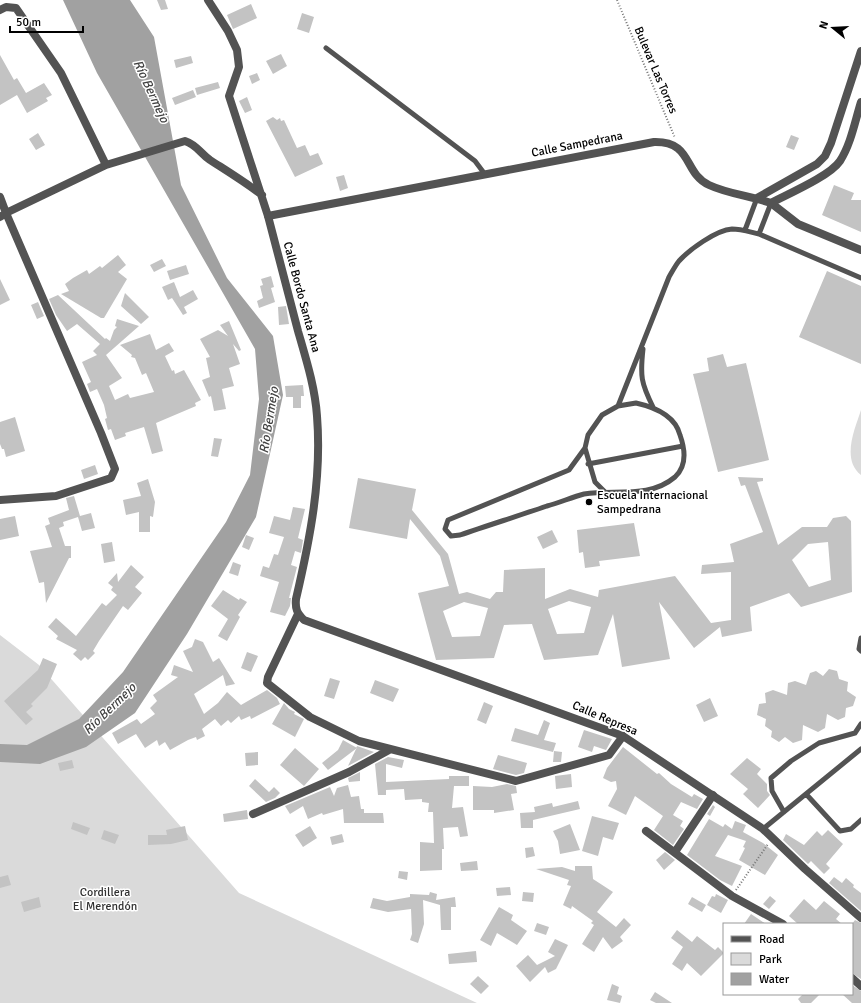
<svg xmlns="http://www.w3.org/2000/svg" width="861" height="1003" font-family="Signika,sans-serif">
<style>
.green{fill:#dadada}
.water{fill:#a1a1a1}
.building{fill:#c3c3c3;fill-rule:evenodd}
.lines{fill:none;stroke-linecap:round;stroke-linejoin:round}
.path{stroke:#757575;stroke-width:2;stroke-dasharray:1 2;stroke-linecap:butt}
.service{stroke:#535353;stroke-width:5}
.minor{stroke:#535353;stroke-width:8}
.tertiary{stroke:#535353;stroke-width:8}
.poi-dot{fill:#000;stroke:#fff;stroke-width:1.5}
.labels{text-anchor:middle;stroke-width:3;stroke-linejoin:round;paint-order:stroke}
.street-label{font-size:12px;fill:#000;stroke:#fff}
.poi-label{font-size:12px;fill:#000;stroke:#fff;text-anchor:start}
.park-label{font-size:12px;fill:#313131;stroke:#fff}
.water-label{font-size:13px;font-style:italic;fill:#424242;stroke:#fff}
</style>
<rect width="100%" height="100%" fill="#fff"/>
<!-- green -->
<path class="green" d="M861,410V475C841,459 855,429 861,410Z
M0,635L39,665L239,893L477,1003H0Z"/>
<!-- water -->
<path class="water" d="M63,0H130L154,37L181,185L227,278L273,336L283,395L256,517L187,634L135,713L86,747L40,764L0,762V744L27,745L79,719L123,672L226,522L250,475L259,399L255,349L97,73Z"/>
<!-- building -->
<path class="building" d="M157,0H165L168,9L161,10Z
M251,4L257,18L233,29L227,15Z
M302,13L314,17L309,33L297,29Z
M281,54L287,66L273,74L266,61Z
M0,55L14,80L17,78L26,93L44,83L52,95L46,98L48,101L27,113L17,95L0,105Z
M191,56L193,63L176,68L174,60Z
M257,73L260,80L252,84L249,76Z
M218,82L220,88L197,95L195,88Z
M193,90L196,97L175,105L172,98Z
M247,97L252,110L245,113L239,101Z
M273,117L277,120L280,118L281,121L284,120L297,148L305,145L310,156L318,153L323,164L295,177L266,121Z
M38,133L45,145L36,150L29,139Z
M791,135L799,138L794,150L786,147Z
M344,175L348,188L340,191L336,177Z
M834,185L854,193L851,200H861V232L822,215Z
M118,255L126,265L118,272L127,279L104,318H101L61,294L69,291L65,284L73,278L87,270L89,274L100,266L102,268Z
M162,259L166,266L154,272L150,265Z
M186,265L189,274L170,280L167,271Z
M827,271L861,286V364L799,337Z
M271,276L274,287L271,288L275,302L259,308L257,301L263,298L260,286L263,285L261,279Z
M0,279L10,300L0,305Z
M174,282L180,297L193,290L198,299L184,307L187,313L183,315L172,298L168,300L162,287Z
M125,293L149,317L141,324L121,306Z
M58,295L105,339L106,338L110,341L114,330L117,327L115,326L117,319L139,326L106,355L122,378L109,386L115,400L128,394L130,398L154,392L146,373L142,375L135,358L131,357L132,355L120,345L150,334L156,350L169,343L174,351L165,356L172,371L174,370L175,374L184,370L201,400L195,403L196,406L156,423L163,451L152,454L144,427L125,433L126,436L115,440L111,429L108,430L105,419L107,418L104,405L97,389L90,392L87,384L91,382L82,362L97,355L93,351L100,344L77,324L67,331L56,315L49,299Z
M38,302L44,316L37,319L31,305Z
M286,306L289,324L279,325L278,307Z
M229,321L241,350L239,351L233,344L240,364L229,368L234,386L222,389L226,409L214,411L211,396L209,397L202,380L210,377L206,358L210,357L200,339L218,330L228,336L220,325Z
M723,354L727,367L746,363L769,460L718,472L693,374L709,371L707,358Z
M303,385L304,396H301V408H293V397H286L285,386Z
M15,417L25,451L6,457L4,449H2L0,444V422Z
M214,438L222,439L218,457L211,456Z
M95,465L98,474L84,479L81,470Z
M738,477L763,478V481L757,482L778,545L802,527H827L833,518L846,516L851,521L852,592L801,607L789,593L750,607L752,631L722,637L720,627L694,648L659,602L670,659L622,667L613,614L598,655L544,660L532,624L504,625L494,658L436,660L418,593L449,586L440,556L410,519L407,539L349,528L358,478L416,489L412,510L448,554L459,594L467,592L490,599L496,592H503L504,570L545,568V599L570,589L598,597L599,590L675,576L711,623L731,620V572L701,574L702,565L734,562L730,544L763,532L745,485L741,486ZM828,542L831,580L809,587L792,560L808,544ZM569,601L591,607L584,633L557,634L548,609ZM464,602L488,608L480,636L452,637L443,611Z
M148,479L155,502L153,517L150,516V532H139V512L126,515L123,500L141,496L137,483Z
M74,496L80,516L91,513L95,528L82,531L78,517L63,522L64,526L59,528L65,546H71V558H69L46,603L44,582L39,583L30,551L52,547L45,526L50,524L48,518L69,510L66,498Z
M293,507L305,509L298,538L303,540L301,553L295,551L291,565L297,567L289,598H291L290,606L285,616L270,612L279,582L260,576L263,566L269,568L274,554L278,555L284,537L269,533L274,516L290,520Z
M15,516L19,536L0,540V519Z
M634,523L640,556L599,561L600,566L585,568L583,552L579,553L577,530Z
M552,530L558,542L543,549L537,537Z
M246,535L254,538L249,550L242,547Z
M112,542L115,561L104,563L101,544Z
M233,562L241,565L238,576L229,573Z
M131,565L144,577L135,587L142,593L128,610L123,606L99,641L93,651L95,653L88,660L85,657L81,661L73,654L77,650L56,639L58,636L48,627L56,618L76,636L102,603L106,606L117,595L111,590L113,587L108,583L117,573L118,582Z
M223,590L239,600L240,598L247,602L238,615L240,617L227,641L218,636L228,619L211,606Z
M195,639L203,642L213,662L219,658L235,684L226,686L223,675L194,694L204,714L218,703L227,692L241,705L267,690L277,698L280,704L251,719L250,716L241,720L239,716L231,723L228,720L221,726L215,719L202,729L205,736L197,740L196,737L188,740L170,750L165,742L159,746L157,740L145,748L136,734L118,744L112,733L137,719L141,724L155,714L150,708L157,701L153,695L178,677L171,675L174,665L193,672L183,651L192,647Z
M247,652L258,656L251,672L241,668Z
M43,658L57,664L47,688L31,704L33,706L26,712L33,719L26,725L4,701L38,670Z
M829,669L837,671L839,679L848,682L847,691L856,697L853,706L846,708L845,717L838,720L827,714L825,728L818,732L803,725L802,740L793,743L785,737L779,742L771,737L772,731L765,726L766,719L757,715L759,704L766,703L765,693L773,690L787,695L788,683L795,681L806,685L810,673L816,671L823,676Z
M330,678L340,681L334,699L324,696Z
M375,680L399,689L393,702L370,693Z
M710,698L718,716L704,722L696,705Z
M484,702L493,706L486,724L477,720Z
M284,703L289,709L295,712L294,714L304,719L295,737L272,724Z
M544,720L550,723L544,740L556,743L553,752L511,741L515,728L538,735Z
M584,730L612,739L606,750L594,746L592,752L578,747Z
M343,740L357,748L328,770L322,763L338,750Z
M357,746L374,752L348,766L356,749Z
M623,747L657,774L659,773L671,784L692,797L694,794L703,799L697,809L681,802L673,815L683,821L680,826L684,829L673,845L654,830L663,816L635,796L626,815L608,806L617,789L616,781L611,782L603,778L607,768Z
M295,748L319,769L304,786L280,765Z
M554,751L562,752L561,762H553Z
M258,752V765L246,766L245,753Z
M498,755L527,763L524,773L516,775L493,769Z
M388,757L404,760L402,768L386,764V782L449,779V776H469V786H454L452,808L463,807L468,836L460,837L458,827L443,828L444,849H442V870L420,871V842L434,843L433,812H428L429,803L422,802V799L405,800L404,789L386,790V795H378L375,764Z
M747,758L761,769L757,774L767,784V791L770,795L758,808L743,794L748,789L730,774Z
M72,760L74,768L60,771L58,763Z
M360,772V781L349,782L348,778Z
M571,774L572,787L556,789L555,776Z
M255,779L269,792L274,787L280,793L275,798L266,802L249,786Z
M507,784L516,786L517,793L511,794L514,810L494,813V810H473V786L492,787Z
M348,785L351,797L359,796L361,809H364V813H383L384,823H344L343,809L323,815L322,813L308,819L303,806L290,814L285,806L330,787L334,796L337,788Z
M578,801L580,809L533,820V828H521L520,813L535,812L534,807L552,803L553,807Z
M713,805L715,807L710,816L707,814Z
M247,810L248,819L224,822L223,814Z
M592,816L619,823L613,840L603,837L598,856L582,851Z
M709,819L723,827L725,824L732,829L735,821L746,825L743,832L763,843L778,855L765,875L739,860L745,848L743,847L746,841L728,835L715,856L742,866L732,886L720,880L687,855Z
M73,822L90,828L87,835L71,829Z
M570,824L580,850L560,854L558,841L553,831Z
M185,826L188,840L171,844L148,845V835H167L166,830Z
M310,826L317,838L303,847L295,835Z
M104,830L119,835L115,844L101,839Z
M828,830L843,844L826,864L830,868L824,874L811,861L808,864L783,840L786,834L804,845L817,831L822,836Z
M342,834L344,842L332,845L330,837Z
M533,847L535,856L526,858L525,848Z
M665,852L675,860L664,870L656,860Z
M477,861L478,870L461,871L460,863Z
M575,866H592L593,879L613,892L597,912L616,927L624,918L631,925L620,937L623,941L612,949L603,937L594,952L582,944L594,925L591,923L593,921L572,906L571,909L563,905L571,886L567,885L569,880L536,869L562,867L575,871Z
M399,871L408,872L407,880L398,878Z
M8,875L11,885L0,888V877Z
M834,877L842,883L846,878L854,885L853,887L861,893V911L829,883Z
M510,887L511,895L497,896L496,888Z
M430,892L437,894L436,900L455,897L456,907H451V930H441L440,905L423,900L424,924L418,943L410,940L412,934L411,909L388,912L370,908L373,898L387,901L410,897V894L429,895Z
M523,892L534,893L533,902L522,901Z
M716,894L728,900L721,913L707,905L712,896L715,897Z
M770,896L776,901L769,909L763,904Z
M39,897L41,907L24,912L21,902Z
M692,897L706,905L702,912L688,904Z
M804,899L816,910L824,901L840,914L836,919L842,924H798L789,916Z
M499,907L513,915L511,920L527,931L517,945L497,933L491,946L480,940Z
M751,914L766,924H744Z
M855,920L861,923V979L852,973V924Z
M537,923L549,927L546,935L534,931Z
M677,930L692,942L697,936L715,950L718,947L724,953L701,976L687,963L682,971L672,964L683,947L671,938Z
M555,939L568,945L556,969L548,973L545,967L530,982L516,966L528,955L537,965L555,956L548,952Z
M476,951L477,962L449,964L448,954Z
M478,976L489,986L481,994L470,984Z
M612,984L619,987L617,994L622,996L620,1003L607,1000Z
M852,985L861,991V1003H852L842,994H852Z
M655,992L672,1003H656L650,1000Z
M803,994H820L811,1003H801L798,999Z"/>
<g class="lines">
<!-- path -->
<path class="path" d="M617,0L675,138
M736,890L768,844"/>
<!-- service -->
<path class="service" d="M326,48L475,161L484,173
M745,230L757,198
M759,234L771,203
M643,349C640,376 641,383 653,407
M636,403C654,407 675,415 680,435C685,449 687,466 675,477C649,499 615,489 584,494C572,497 559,503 547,506C518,516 489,525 460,535L451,536L445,529L448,520L569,470L585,448L588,435L602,415L618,406Z
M618,406L669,277C672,272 675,266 679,261C689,250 716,230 732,229C741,229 750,232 759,234L861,278
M585,448L595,482L607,494
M588,464L683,446
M861,638L859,649L861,651
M806,794L840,831L851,829L861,820
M784,812L772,791L771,778L791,761L819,743L855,733L861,724
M763,829L861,749"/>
<!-- minor -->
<path class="minor" d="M208,0L228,31L237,50L239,67L229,96L268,216
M0,10L6,7L16,8L61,73L106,165
M0,197L6,213L0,217
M771,203L798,224L861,250
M0,500L56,496L111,478L115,469L101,433L6,213L106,165L185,141C197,145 200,153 210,160C227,171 245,182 262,195
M298,614L268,677L267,683L310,717L359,741L516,781L609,755L623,736
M253,814L349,772L389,750
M646,831L732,896L783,924
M675,852L713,795
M852,978L861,986"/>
<!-- tertiary -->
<path class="tertiary" d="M861,102C855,121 851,144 840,161C830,176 788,194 771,203C751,196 728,194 709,185C683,173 693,141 654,142L268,216C278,255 288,293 298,331C306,359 315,387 317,416C322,479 310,539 296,599C295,609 297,613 304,620L623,736L763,829L805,869L861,918
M757,198L817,164L825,156L831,143L861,51"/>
</g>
<!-- markers -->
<circle class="poi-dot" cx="589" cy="502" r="4"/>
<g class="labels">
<!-- street labels -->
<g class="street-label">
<text transform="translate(656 70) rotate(67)" y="4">Bulevar Las Torres</text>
<text transform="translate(577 144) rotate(-11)" y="4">Calle Sampedrana</text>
<text transform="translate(302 297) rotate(75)" y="4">Calle Bordo Santa Ana</text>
<text transform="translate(605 718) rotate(23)" y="4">Calle Represa</text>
</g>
<!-- poi labels -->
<g class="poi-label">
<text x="597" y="499">Escuela Internacional<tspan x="597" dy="14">Sampedrana</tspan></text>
</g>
<!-- park labels -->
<g class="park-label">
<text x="105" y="896">Cordillera<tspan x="105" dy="14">El Merendón</tspan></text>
</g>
<!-- water labels -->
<g class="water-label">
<text transform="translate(152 91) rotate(65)" y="5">Río Bermejo</text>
<text transform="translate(268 420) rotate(-81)" y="5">Río Bermejo</text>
<text transform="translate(109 708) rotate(-44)" y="5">Río Bermejo</text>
</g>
</g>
<!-- legend -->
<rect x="723" y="923" width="130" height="72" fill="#ffffff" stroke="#999999"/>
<rect x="731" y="936" width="20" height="6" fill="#535353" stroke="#999999"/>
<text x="759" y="943" font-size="12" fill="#000000">Road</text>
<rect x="731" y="953" width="20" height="12" fill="#dadada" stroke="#999999"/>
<text x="759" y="963" font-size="12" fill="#000000">Park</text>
<rect x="731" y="973" width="20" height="12" fill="#a1a1a1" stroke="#999999"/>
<text x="759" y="983" font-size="12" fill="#000000">Water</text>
<!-- north arrow -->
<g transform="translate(833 28) rotate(288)" stroke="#ffffff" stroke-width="3" paint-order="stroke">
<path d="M0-3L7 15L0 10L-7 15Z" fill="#000000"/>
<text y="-6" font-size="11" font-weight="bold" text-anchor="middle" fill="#000000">N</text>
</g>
<!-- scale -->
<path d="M10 26v6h73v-6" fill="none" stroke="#000000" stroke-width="2"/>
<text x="16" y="26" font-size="12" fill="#000000" stroke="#ffffff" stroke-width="3" paint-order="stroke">50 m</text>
</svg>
